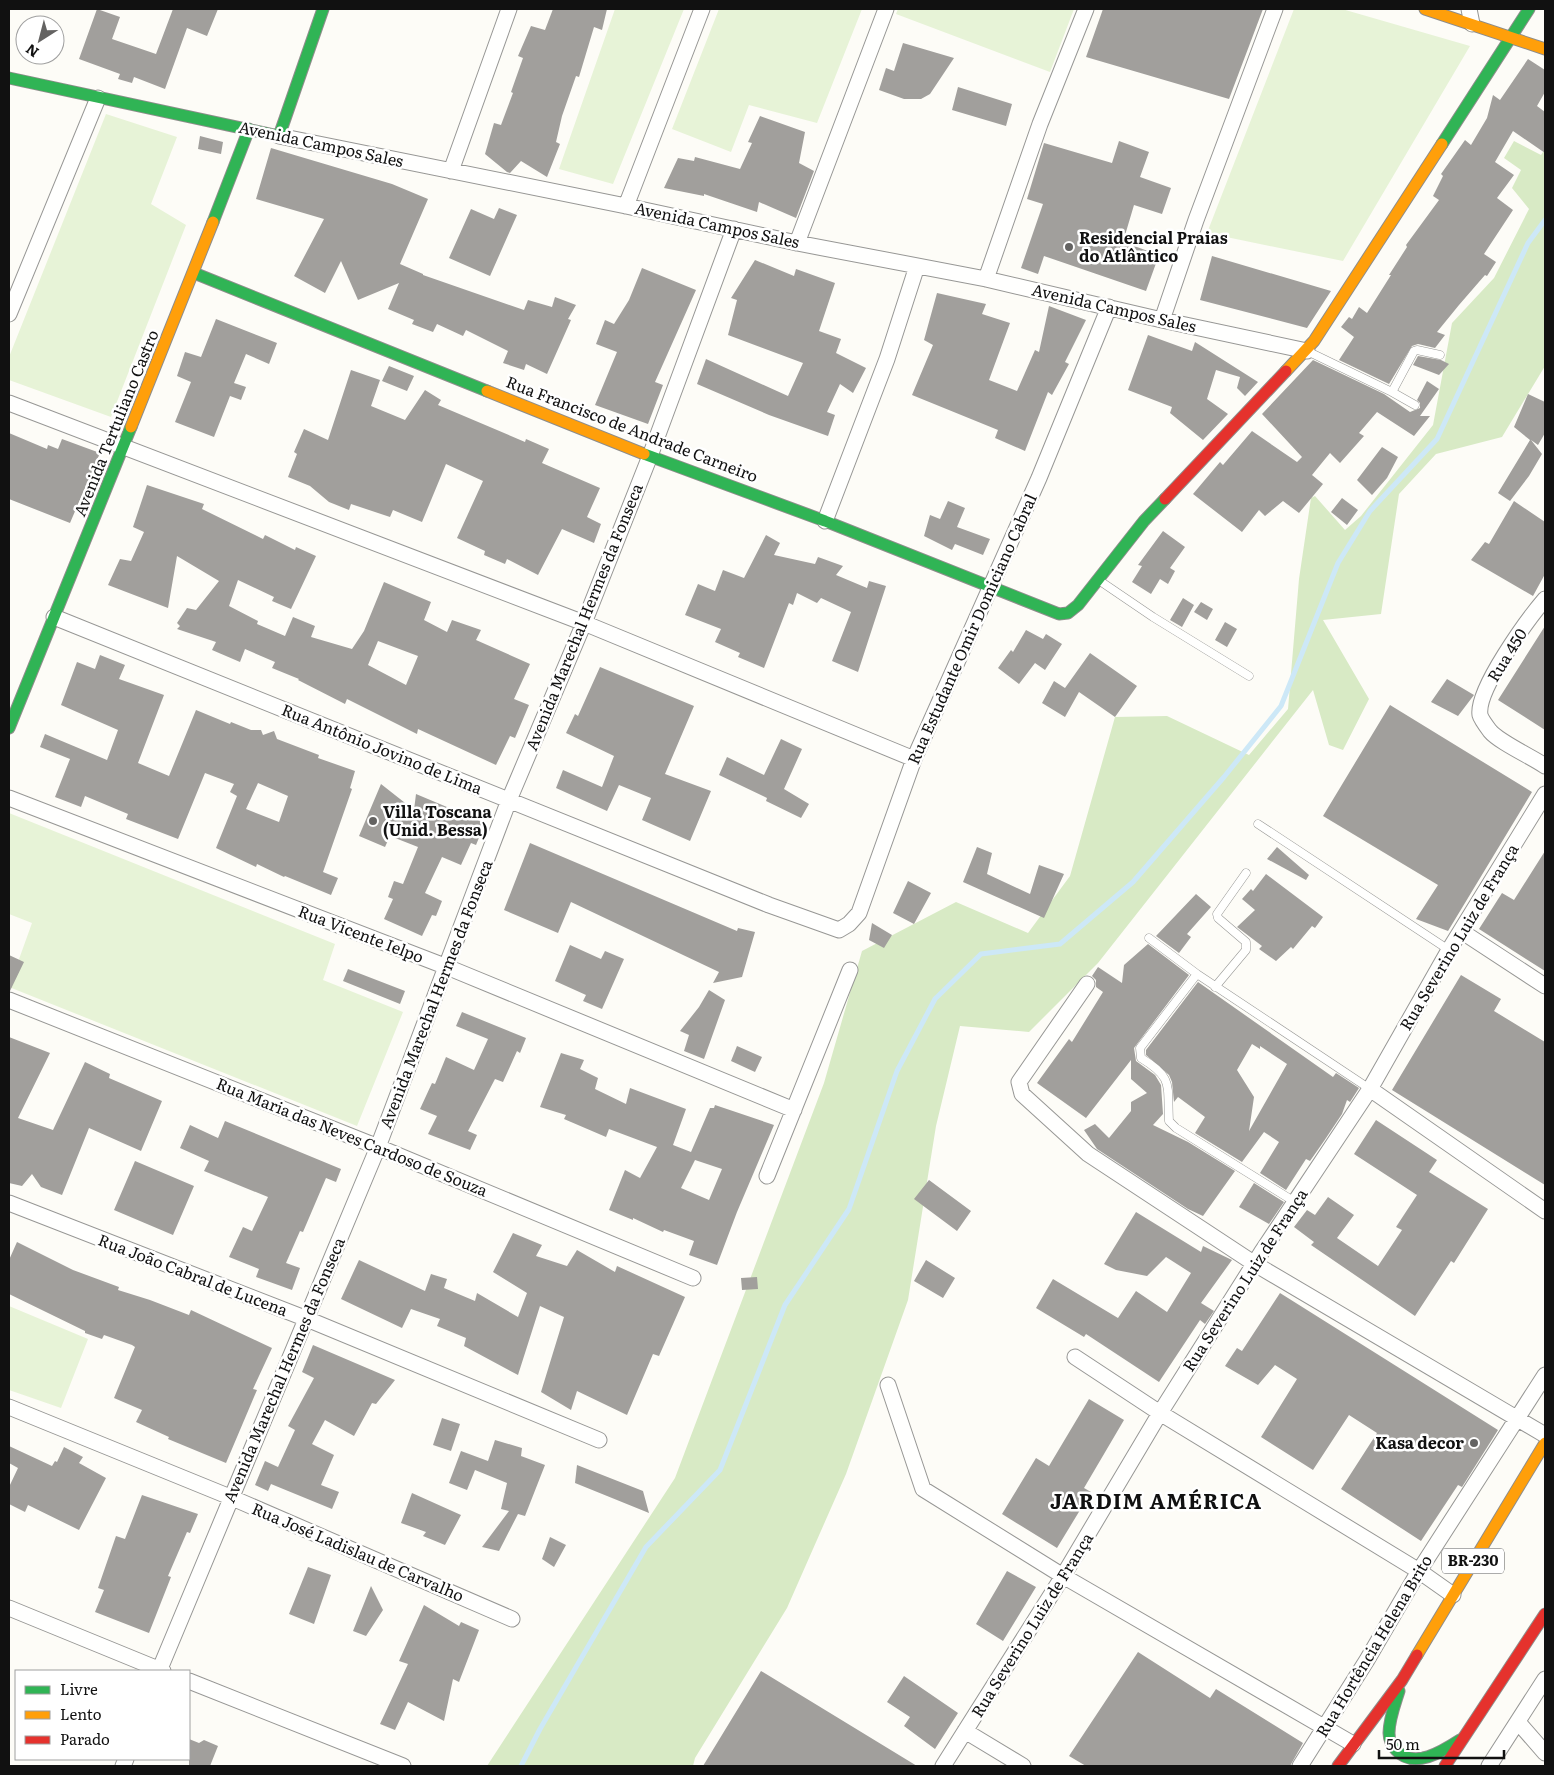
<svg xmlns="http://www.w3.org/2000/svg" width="1554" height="1775" font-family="Literata,serif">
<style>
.green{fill:#e7f3d7}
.forest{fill:#d8eac5}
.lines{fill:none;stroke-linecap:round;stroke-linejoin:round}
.stream{stroke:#cde8f7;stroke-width:5}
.building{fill:#a19f9c;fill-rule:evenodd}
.lane-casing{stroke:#979795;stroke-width:9}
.street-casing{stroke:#979795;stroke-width:17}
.fast-casing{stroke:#8e8d8b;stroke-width:13}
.slow-casing{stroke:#8e8d8b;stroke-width:13}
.jam-casing{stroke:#8e8d8b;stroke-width:13}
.lane{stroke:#fffffe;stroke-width:8}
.street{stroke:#fffffe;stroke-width:15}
.fast{stroke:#30b455;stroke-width:11}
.slow{stroke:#ff9f0a;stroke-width:11}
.jam{stroke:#e5322d;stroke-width:11}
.poi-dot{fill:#646362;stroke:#fff;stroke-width:2}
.labels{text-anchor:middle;stroke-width:5;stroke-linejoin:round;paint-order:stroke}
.shield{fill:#fff;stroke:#585858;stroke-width:1}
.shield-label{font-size:15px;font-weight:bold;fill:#111}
.street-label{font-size:16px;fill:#111;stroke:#fff}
.poi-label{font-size:16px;font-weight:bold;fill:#111;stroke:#fff;text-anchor:start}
.district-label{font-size:21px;font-weight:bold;letter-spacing:1px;fill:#111;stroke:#fff}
</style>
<rect width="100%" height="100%" fill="#fdfcf7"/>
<!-- green -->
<path class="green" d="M615,9H684L613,184L559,169Z
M719,9H862L817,123L749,105L731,152L672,129Z
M898,9H1074L1050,72L896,14Z
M1294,9H1342L1470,46L1343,261L1207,233Z
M106,114L177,137L151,204L186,225L111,417L9,380V357Z
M9,813L335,944L323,980L403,1012L357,1126L9,987L32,923L9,914Z
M9,1306L88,1339L61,1408L9,1390Z"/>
<!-- forest -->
<path class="forest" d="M1514,141L1541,155L1545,149V366L1502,437L1436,454L1399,494L1381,614L1323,620L1369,699L1343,750L1329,745L1313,690L1098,963L1029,1032L960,1026L936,1126L908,1300L846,1474L787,1608L695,1758L693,1766H487L675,1478L824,1083L862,951L956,902L1028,933L1070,876L1115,717L1167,716L1249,755L1288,709L1299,579L1311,498L1315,496L1345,530L1361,516L1433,425L1452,323L1494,278L1529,209L1512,188L1521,170L1504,158Z"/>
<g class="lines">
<!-- stream -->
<path class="stream" d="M521,1766L540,1729L646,1547L720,1470L785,1305L849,1209L897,1071L935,999L981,954L1060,944L1133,882L1224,777L1281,706L1338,563L1370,511L1437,439L1528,243L1545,220"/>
</g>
<!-- building -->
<path class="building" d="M97,9L120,17L112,39L156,54L173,9H218L207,36L187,28L165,89L134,77L132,83L118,79L120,74L79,59Z
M553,9H607L602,30L594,27L579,77L576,76L562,116L556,142L560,144L547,177L521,161L510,173L507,172L485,154L494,123L501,125L513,93L511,92L523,58L518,56L531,26L545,30Z
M1103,9H1263L1229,99L1086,57Z
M903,43L954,58L930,94L921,99H904L879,90L886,68L894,71Z
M1528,59L1545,70V92L1537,106L1545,112V153L1513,131L1495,162L1514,175L1497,198L1513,210L1484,254L1496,262L1487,276L1485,275L1459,305L1437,332L1445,335L1435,348L1418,344L1412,346L1389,384L1339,360L1354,337L1341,327L1349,317L1352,319L1359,307L1367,313L1391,275H1389L1407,247L1406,245L1439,200L1433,196L1443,176L1441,174L1465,140L1471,145L1487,118L1493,95L1500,100Z
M958,87L1012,104L1006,126L952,110Z
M760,116L805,132L799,163L814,171L796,218L759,202L757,212L704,194V196L664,188L678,158L694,161L695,157L740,169L752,143L748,142Z
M200,136L223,142L221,154L198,149Z
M1119,141L1149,152L1140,177L1171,188L1162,214L1134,205L1123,242L1159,255L1146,291L1044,256L1038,274L1021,268L1043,204L1027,199L1044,143L1112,163Z
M271,148L392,184L428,199L400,264L423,274V275L524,310L528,300L552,307L555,297L576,305L568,319L571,320L547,374L526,364L524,370L503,363L508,351L466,330L463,336L437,324L433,332L412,324L414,320L388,309L399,283L358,300L341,261L325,293L294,276L324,219L256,199Z
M499,208L517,215L490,276L449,258L471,209L494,219Z
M1212,256L1331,291L1307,328L1200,300Z
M755,260L794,276L796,269L835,283L819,331L841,339L836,353L866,368L853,393L840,384L827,412L835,415L828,436L769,415L697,384L706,359L788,396L803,363L728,335L737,300L731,298Z
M642,268L696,290L655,382L663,385L648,424L595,405L617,352L596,344L605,320L614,324L629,300Z
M937,293L986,304L982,314L1010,323L989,380L1017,391L1035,350L1039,352L1049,306L1086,320L1065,362L1069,364L1052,395L1048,392L1025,451L995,438L998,430L912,395L933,345L924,340Z
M216,319L277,343L269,364L246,354L234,383L246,387L241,400L230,396L214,437L175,422L191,382L177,376L185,352L201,357Z
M1148,335L1192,351L1195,342L1258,382L1245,396L1237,388L1240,377L1216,370L1207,399L1228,414L1203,440L1170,413L1172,407L1128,390Z
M1418,356L1441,360L1449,364L1439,375L1413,365Z
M1313,360L1384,394L1410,412L1420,408V403L1417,400L1427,381L1439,389L1420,416H1430L1414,436L1377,412L1359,433L1364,436L1340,463L1330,453L1312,475L1323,484L1299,513L1283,501L1265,516L1259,510L1242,532L1193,494L1220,462L1223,465L1252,431L1297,462L1302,457L1262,414Z
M389,366L414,376L407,391L382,381Z
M351,370L380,380L371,406L405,420L425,390L441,400L438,405L525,442L526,439L549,449L542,463L600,488L587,517L601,524L594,543L562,529L538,575L507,559L505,564L484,555L485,551L457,538L483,481L446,464L422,522L393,510L390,517L351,504L349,510L329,502L310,486L288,477L297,454L294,452L304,429L328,440Z
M1528,394L1545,402V433L1538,445L1531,440L1542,454L1529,476L1510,501L1498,493L1530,440L1514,427Z
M9,433L47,449L48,445L58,449L62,439L100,453L70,523L9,499Z
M1382,447L1398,457L1387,478L1372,495L1357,480Z
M147,485L204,504L202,509L263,539L265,535L295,550L296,547L316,556L291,609L272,601L274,597L238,580L229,606L258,621L257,624L285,636L293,617L315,626L311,637L352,649L364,631L384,582L431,602L424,620L447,632L452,620L481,630L476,640L530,664L514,699L529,705L515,738L510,736L496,765L418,729L417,734L347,699L345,704L298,680L299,679L272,668L275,662L245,649L240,662L212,650L216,642L177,629L180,626L177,623L187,608L196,610L219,581L177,556L168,608L108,585L120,559L131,561L144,532L133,527ZM378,641L418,656L406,685L368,665Z
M1342,498L1358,510L1347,525L1331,512Z
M948,501L965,508L957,527L990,539L983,555L955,544L952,550L924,536L930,515L940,519Z
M1514,501L1545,522V574L1533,596L1471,560L1485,542L1489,544Z
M1163,531L1185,547L1170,568L1175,571L1168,584L1160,579L1151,594L1132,582L1142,566L1138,565Z
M766,535L780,543L774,555L815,564L818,557L843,566L836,575L867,588L869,581L886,586L858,672L832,661L851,612L821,598L817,603L797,593L793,605L789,603L764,668L738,657L740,653L715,642L721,629L685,615L698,584L715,591L723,570L744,578Z
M1183,598L1194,605L1182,627L1170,620Z
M1201,602L1213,609L1207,620L1194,612Z
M1225,622L1237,629L1227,647L1215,640Z
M1545,626V730L1498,700Z
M1026,630L1043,639L1046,634L1062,644L1045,670L1035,663L1019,684L998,668L1011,650L1013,652Z
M1090,653L1137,686L1115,717L1079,692L1065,717L1042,703L1054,681L1065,688Z
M100,655L125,665L119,679L164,695L138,763L169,776L196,710L230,724L231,722L251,730H261L263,735L274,731L277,739L319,755L318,758L355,771L350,788L352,789L323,872L338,878L331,895L285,876L284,877L257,864L256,867L216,848L237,796L230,792L234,784L205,773L178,839L126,819L128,814L85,796L81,807L55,797L70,759L40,747L45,734L107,760L118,730L61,705L77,662L95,669ZM258,783L288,796L279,822L246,809Z
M600,667L694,706L665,774L711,791L690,841L642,820L651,798L619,785L607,811L556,788L563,770L602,787L614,756L566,733L575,714L578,716Z
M1447,679L1474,695L1458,716L1431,702Z
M1390,705L1532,792L1448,931L1416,919L1438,885L1323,816Z
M781,739L802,749L784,789L809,804L801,818L766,801L767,798L719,775L727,757L764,775Z
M381,784L414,810L416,794L485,823L476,845L471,843L461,865L442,857L425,893L442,901L436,916L432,915L422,936L384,919L393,899L388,897L394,881L403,884L418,847L390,836L385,847L359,836Z
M530,843L737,931L738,928L755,932L742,977L713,983L719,972L571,902L558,933L504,910Z
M977,847L992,853L987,874L1030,894L1039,865L1064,874L1044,918L963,882Z
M1277,847L1309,875L1306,880L1267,859Z
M1545,851V971L1479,929L1502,893L1514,900Z
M1266,874L1323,917L1315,928L1312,926L1293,949L1291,947L1276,961L1259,949L1262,946L1237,927L1255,910L1242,899L1251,889L1253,891Z
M908,881L931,893L914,924L893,913Z
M1196,894L1211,907L1187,934L1191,937L1179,953L1156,936Z
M872,923L892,935L884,948L869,940Z
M1148,944L1189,975L1134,1048L1136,1061L1155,1075L1161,1085L1163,1114L1153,1125L1188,1142L1235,1171L1203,1216L1188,1209L1097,1149L1084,1130L1095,1124L1109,1138L1131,1111V1102L1147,1093L1131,1079V1060L1086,1118L1037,1083L1069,1039L1072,1042L1103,992L1096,987V980L1092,976L1098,967L1122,983L1124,965Z
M570,945L601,959L605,951L624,959L602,1009L583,1001L586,995L555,981Z
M9,955L24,962L10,991H9Z
M348,969L405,991L400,1004L343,981Z
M1461,975L1501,999L1494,1011L1545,1042V1185L1392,1090Z
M1198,982L1333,1077L1336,1073L1359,1088L1350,1102L1347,1100L1342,1114L1324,1141L1310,1161L1306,1159L1286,1190L1260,1173L1279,1142L1264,1132L1242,1162L1195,1133L1205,1117L1178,1097L1174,1102L1172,1082L1169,1075L1146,1055V1050ZM1252,1044L1260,1049V1046L1287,1064L1249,1131L1254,1097L1237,1070Z
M709,990L725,1000L704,1059L684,1051L689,1035L680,1031L699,1007Z
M462,1012L526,1038L520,1053L517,1051L503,1082L495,1079L468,1131L477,1135L470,1150L428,1134L437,1116L420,1109L432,1083L435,1084L446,1057L474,1070L488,1039L456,1026Z
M9,1037L50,1053L18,1118L53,1130L85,1062L110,1074L109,1078L162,1101L141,1151L89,1128L62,1195L41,1187L32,1174L22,1186L9,1183Z
M737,1046L762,1057L755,1072L731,1061Z
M561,1053L584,1060L580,1069L598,1078L595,1089L626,1104L630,1088L686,1109L673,1145L691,1152L710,1108H714L715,1105L774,1125L737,1212L717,1265L689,1255L694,1241L664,1230L663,1232L633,1218V1220L609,1210L625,1170L640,1178L657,1147L609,1129L606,1137L564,1119L566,1115L540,1107ZM695,1160L722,1169L709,1200L681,1188Z
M1376,1120L1437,1160L1429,1172L1488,1209L1454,1263L1451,1261L1415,1316L1311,1245L1314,1242L1294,1227L1307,1210L1315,1215L1328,1197L1354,1215L1337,1238L1378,1266L1402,1230L1396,1227L1417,1195L1354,1154Z
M225,1121L341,1169L336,1182L326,1178L303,1232L300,1231L286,1263L300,1268L292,1290L256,1277L259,1269L229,1257L243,1227L252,1231L268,1197L204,1171L209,1161L180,1148L190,1125L218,1138Z
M135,1161L194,1186L173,1235L114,1210Z
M929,1180L971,1211L957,1231L914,1199Z
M1254,1183L1284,1202L1269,1224L1239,1207Z
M1136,1212L1201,1252L1203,1246L1232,1260L1201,1303L1214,1311L1205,1324L1200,1320L1159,1382L1086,1334L1084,1337L1036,1308L1053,1279L1118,1318L1136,1291L1167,1312L1191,1273L1166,1257L1147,1276L1116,1270L1104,1264Z
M513,1233L542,1245L536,1256L567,1266L577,1250L615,1272L617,1266L685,1297L659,1356L653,1354L627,1415L577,1391L571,1410L541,1392L564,1317L540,1306L518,1375L464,1346L466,1338L437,1326L440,1319L411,1309L402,1328L341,1299L359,1260L425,1291L431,1274L447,1279L444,1288L475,1301L477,1293L518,1317L527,1293L493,1272Z
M17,1242L73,1270L119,1287L118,1290L150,1300L189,1315L191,1310L272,1348L253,1389L257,1390L226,1463L168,1439L169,1437L136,1422L142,1410L114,1398L135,1347L132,1345L104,1335L102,1339L85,1333V1331L9,1294V1260Z
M926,1260L955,1278L943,1298L914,1281Z
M757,1277L758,1289L742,1290L741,1278Z
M1280,1293L1498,1430L1462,1487L1458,1485L1421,1541L1341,1489L1377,1433L1349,1415L1313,1470L1261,1437L1297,1379L1275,1365L1258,1385L1225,1366L1237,1348L1242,1351Z
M313,1345L395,1380L376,1404L372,1403L354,1436L325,1420L312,1444L334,1455L321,1485L339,1492L332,1509L271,1484L268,1491L255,1485L265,1461L278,1467L295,1430L288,1426L314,1378L302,1372Z
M1089,1399L1124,1420L1084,1488L1091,1492L1057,1548L1002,1514L1036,1458L1049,1466Z
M442,1418L460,1424L451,1451L433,1445Z
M495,1440L522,1448L521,1456L545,1465L525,1516L518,1514L499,1551L482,1547L509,1511L501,1509L507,1483L475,1470L467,1490L449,1483L461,1451L488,1461Z
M9,1446L52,1466L55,1461L57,1462L64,1447L83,1457L79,1463L106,1478L79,1530L28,1505L25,1512L9,1504V1487L18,1468L9,1463Z
M577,1465L643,1491L649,1513L575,1483Z
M412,1493L461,1515L445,1545L423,1536L426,1532L401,1523Z
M142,1495L198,1514L190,1533L187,1532L168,1576L171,1577L149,1633L95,1612L104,1590L98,1588L116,1536L125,1539Z
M550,1537L566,1545L554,1567L542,1559Z
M308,1567L331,1575L314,1624L289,1614Z
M1007,1571L1036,1587L1003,1641L976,1624Z
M371,1586L383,1610L366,1636L353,1631Z
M424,1605L459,1626L461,1622L479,1630L459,1682L453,1679L444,1721L408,1702L395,1730L380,1724L408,1664L399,1661Z
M1138,1652L1210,1698L1216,1689L1303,1743L1290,1766H1086L1069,1756Z
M761,1671L917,1766H703Z
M904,1676L958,1713L935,1749L904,1726L910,1717L887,1702Z
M189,1739L199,1743L204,1740L218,1746L210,1766H189Z"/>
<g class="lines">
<!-- lane casing -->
<g class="lane-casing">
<path id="lane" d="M1307,351L1392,392L1415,405
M1392,392L1414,351L1417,350L1440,355
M1100,581L1153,617L1249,676
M1258,824L1449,950
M1149,938L1197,974L1370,1089
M1197,974L1140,1048L1141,1058C1174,1078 1167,1085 1169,1121L1176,1128L1295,1202
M1215,987L1246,950V942L1218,918L1217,914L1246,873"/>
</g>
<!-- street casing -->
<g class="street-casing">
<path id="street" d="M1469,9L1472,24
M279,136L626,206L797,243L986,279L1162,320L1307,351
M451,171L509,9
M626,206L702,9
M797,243L886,9
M986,279L1040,124L1086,9
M9,314L98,98
M1162,320L1196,220L1275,9
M9,403L584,623L914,759
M825,521L887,359L917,266
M1545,599C1528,619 1476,690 1480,715C1481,719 1487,727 1490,731C1499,742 1532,757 1545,766
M54,617L769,905L839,930L849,924L859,913L914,759L1039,478L1109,307
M9,798L447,967L794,1110
M1461,931L1545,986
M1087,984L1019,1082L1022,1094L1088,1154L1255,1264L1545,1435
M9,1000L378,1147L693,1278
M1370,1089L1545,1211
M767,1176L850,970
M9,1203L307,1319L599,1440
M1075,1357L1160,1413L1419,1571L1453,1595
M888,1385L923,1489L1063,1576L1353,1744
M9,1407L230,1497L512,1619
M9,1608L163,1671
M159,1671L378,1147L509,800L584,623L650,456L734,229
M189,1681L403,1766
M1518,1722L1545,1753
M965,1731L1023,1766
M123,1766L126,1759
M943,1766L1063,1576L1160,1413L1261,1253L1370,1089L1449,950L1545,794
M1300,1766L1367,1660L1419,1571L1545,1375
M1489,1766L1545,1679"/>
</g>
<!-- fast casing -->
<g class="fast-casing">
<path id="fast" d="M9,78L279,136L323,9
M1442,144L1529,9
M213,222L249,129
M194,273L487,391
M644,454L825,521L1059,614L1068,613L1078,605L1144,521L1165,499
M9,728L131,427
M1399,1691C1395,1704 1389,1719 1389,1733C1389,1739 1392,1746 1396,1750C1414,1770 1443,1751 1460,1740"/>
</g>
<!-- slow casing -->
<g class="slow-casing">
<path id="slow" d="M1425,9L1545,49
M1286,371L1314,341L1442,144
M487,391L644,454
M131,427L213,222
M1417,1655L1545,1443"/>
</g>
<!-- jam casing -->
<g class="jam-casing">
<path id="jam" d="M1165,499L1286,371
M1338,1766L1402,1680L1417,1655
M1445,1766L1545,1614"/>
</g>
<!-- lane -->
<use href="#lane" class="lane"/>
<!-- street -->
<use href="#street" class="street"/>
<!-- fast -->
<use href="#fast" class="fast"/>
<!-- slow -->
<use href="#slow" class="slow"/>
<!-- jam -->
<use href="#jam" class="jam"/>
</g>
<!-- markers -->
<g class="poi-dot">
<circle cx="1069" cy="247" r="5"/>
<circle cx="373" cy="821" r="5"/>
<circle cx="1474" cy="1443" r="5"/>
</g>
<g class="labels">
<!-- shield labels -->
<rect class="shield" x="1442" y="1548.5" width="62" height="25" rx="4"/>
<g class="shield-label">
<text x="1473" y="1566">BR-230</text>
</g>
<!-- street labels -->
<g class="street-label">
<text transform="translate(321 144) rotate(12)" y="6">Avenida Campos Sales</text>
<text transform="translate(717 225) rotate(12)" y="6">Avenida Campos Sales</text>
<text transform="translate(1114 308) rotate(13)" y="6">Avenida Campos Sales</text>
<text transform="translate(116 423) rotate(-68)" y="6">Avenida Tertuliano Castro</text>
<text transform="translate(632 429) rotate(21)" y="6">Rua Francisco de Andrade Carneiro</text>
<text transform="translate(584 617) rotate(-68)" y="6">Avenida Marechal Hermes da Fonseca</text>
<text transform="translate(972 629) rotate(-66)" y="6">Rua Estudante Omir Domiciano Cabral</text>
<text transform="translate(1507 655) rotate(-58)" y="6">Rua 450</text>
<text transform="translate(382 749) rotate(22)" y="6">Rua Antônio Jovino de Lima</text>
<text transform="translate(361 934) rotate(21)" y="6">Rua Vicente Ielpo</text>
<text transform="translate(1459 937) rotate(-59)" y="6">Rua Severino Luiz de França</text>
<text transform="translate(436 994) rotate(-69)" y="6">Avenida Marechal Hermes da Fonseca</text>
<text transform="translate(352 1137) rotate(22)" y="6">Rua Maria das Neves Cardoso de Souza</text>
<text transform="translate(193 1275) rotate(21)" y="6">Rua João Cabral de Lucena</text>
<text transform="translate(1245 1280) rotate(-57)" y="6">Rua Severino Luiz de França</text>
<text transform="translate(284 1370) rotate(-67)" y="6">Avenida Marechal Hermes da Fonseca</text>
<text transform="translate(358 1552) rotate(23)" y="6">Rua José Ladislau de Carvalho</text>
<text transform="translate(1032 1625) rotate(-58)" y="6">Rua Severino Luiz de França</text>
<text transform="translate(1374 1646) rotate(-59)" y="6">Rua Hortência Helena Brito</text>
</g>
<!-- poi labels -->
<g class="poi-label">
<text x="1079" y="244">Residencial Praias<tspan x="1079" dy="18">do Atlântico</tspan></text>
<text x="383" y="818">Villa Toscana<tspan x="383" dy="18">(Unid. Bessa)</tspan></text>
<text x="1464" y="1449" text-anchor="end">Kasa decor</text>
</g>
<!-- district labels -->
<g class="district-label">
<text x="1156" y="1509">JARDIM AMÉRICA</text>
</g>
</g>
<!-- border -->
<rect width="1554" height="1775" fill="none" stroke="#111111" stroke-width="20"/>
<!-- legend -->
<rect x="15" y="1670" width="175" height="90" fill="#ffffff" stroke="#a0a0a0"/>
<rect x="25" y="1686" width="25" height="8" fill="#30b455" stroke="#a0a0a0"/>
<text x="60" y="1695" font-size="15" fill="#111111">Livre</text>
<rect x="25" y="1711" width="25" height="8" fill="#ff9f0a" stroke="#a0a0a0"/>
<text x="60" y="1720" font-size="15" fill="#111111">Lento</text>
<rect x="25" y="1736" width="25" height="8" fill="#e5322d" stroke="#a0a0a0"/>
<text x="60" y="1745" font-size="15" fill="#111111">Parado</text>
<!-- north arrow -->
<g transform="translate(40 40) rotate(216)"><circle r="24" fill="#ffffff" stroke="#a0a0a0"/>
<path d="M0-4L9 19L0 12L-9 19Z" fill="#646362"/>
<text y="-8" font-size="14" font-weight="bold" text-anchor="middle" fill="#111111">N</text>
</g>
<!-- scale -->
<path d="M1379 1750v8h125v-8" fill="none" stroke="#111111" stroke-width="2.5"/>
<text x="1386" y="1750" font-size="15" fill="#111111" stroke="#ffffff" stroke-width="4" paint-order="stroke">50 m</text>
</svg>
